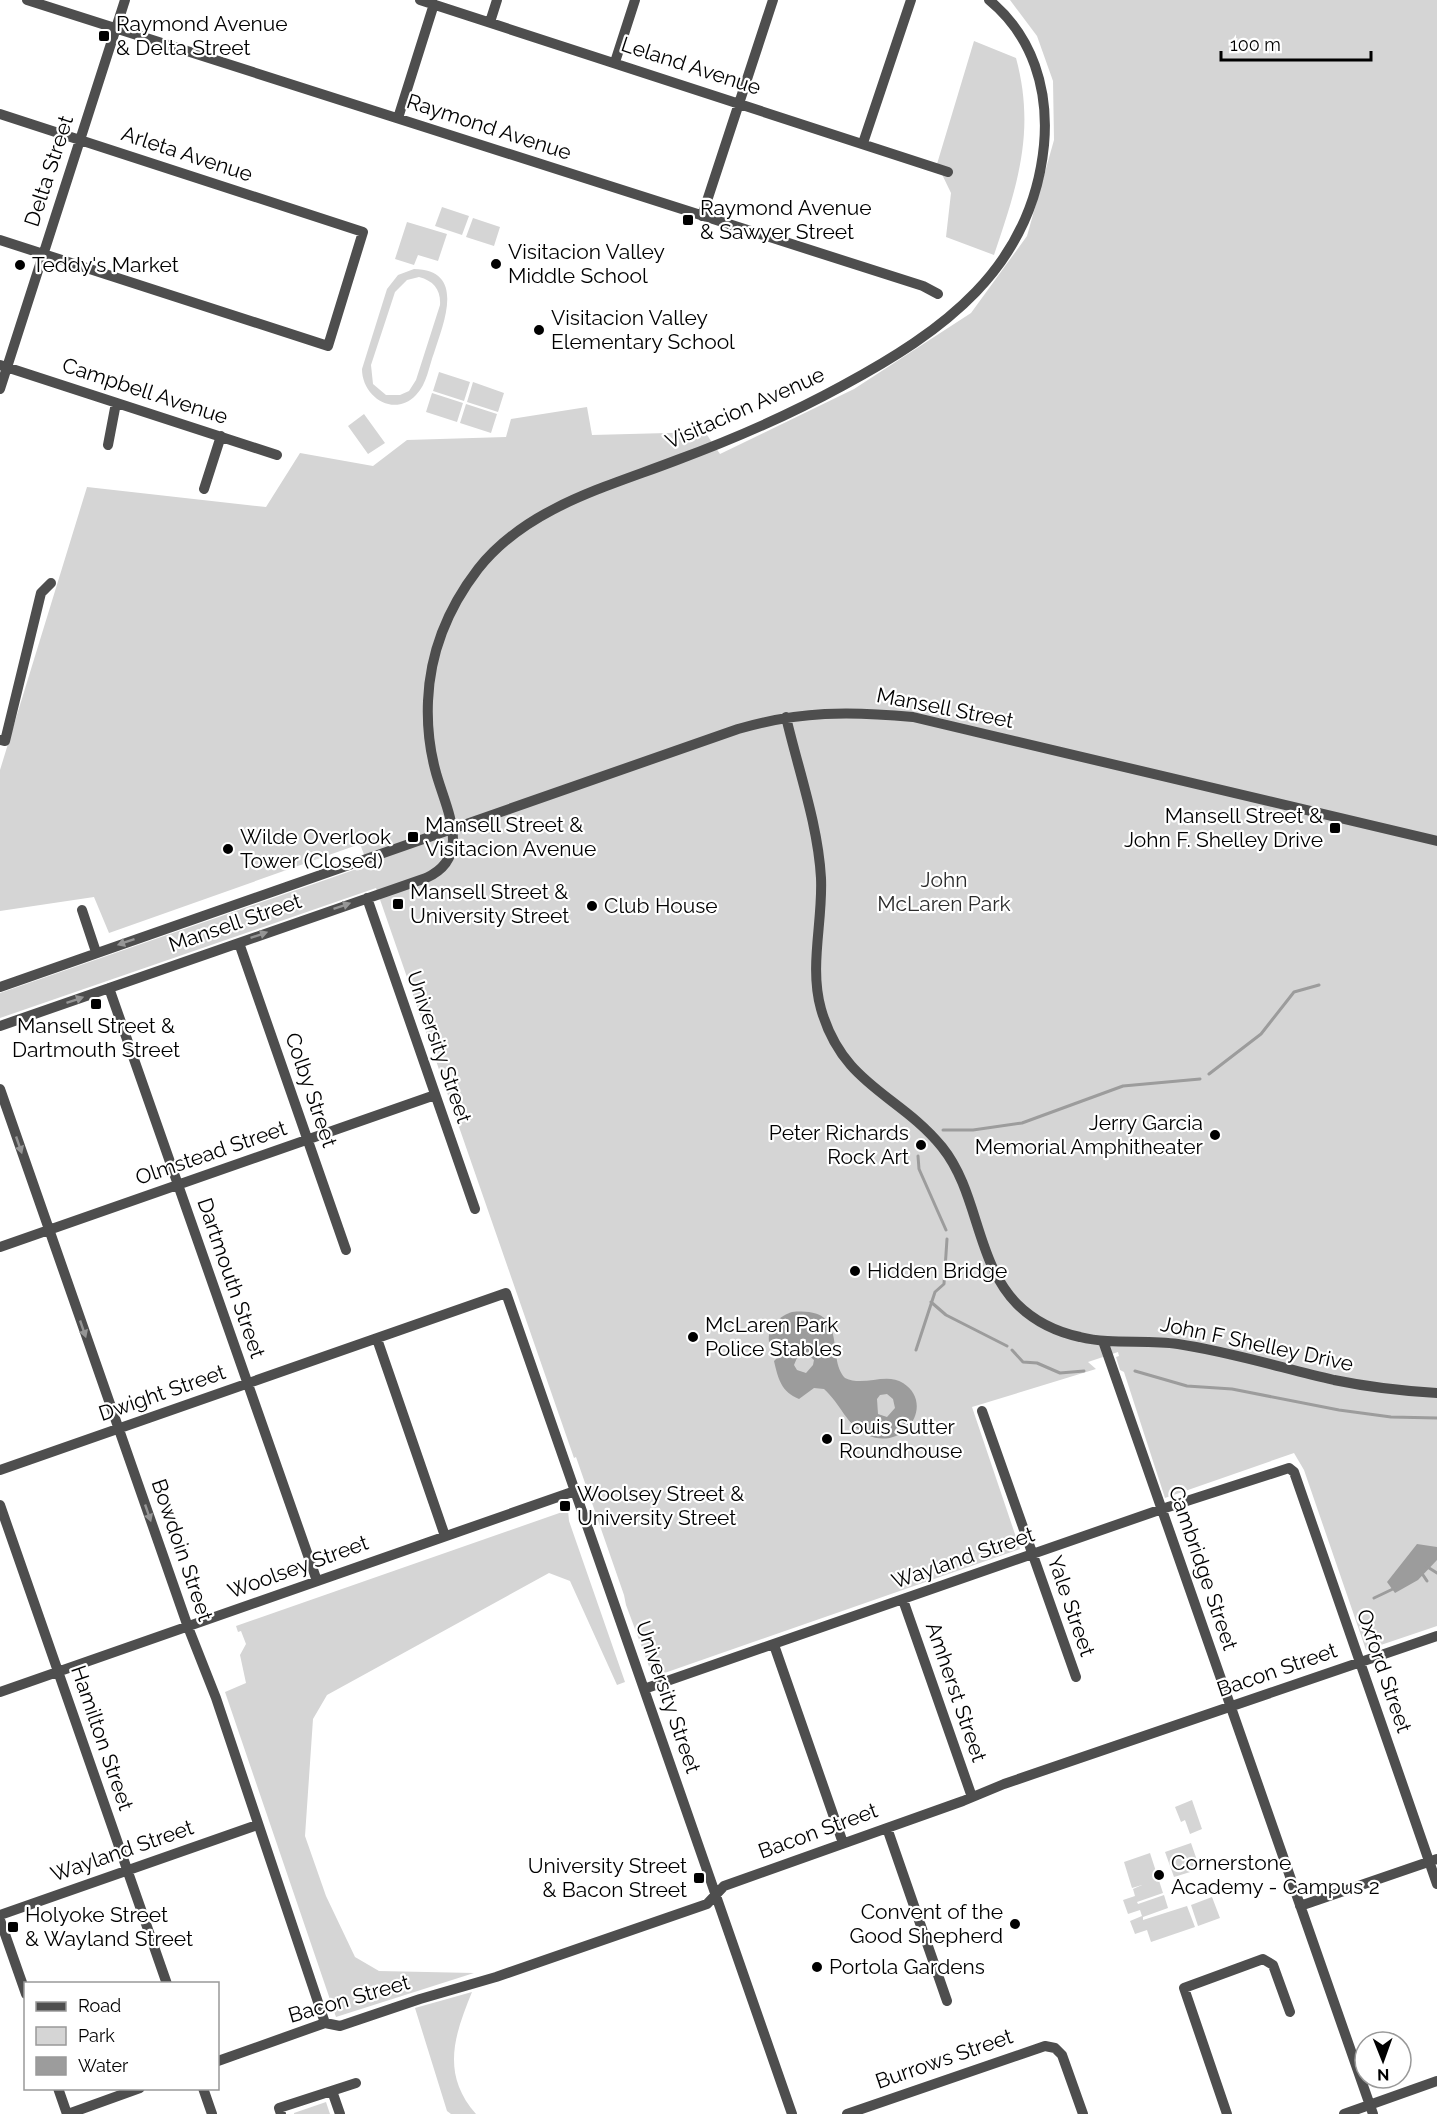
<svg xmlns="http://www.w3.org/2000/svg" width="1437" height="2114" font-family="Raleway,sans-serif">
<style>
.green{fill:#d5d5d5;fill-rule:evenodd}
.water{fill:#9c9c9c;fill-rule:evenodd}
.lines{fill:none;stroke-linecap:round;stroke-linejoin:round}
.stream{stroke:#9c9c9c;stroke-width:3}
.minor{stroke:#4e4e4e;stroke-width:10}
.oneway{fill:#959595}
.poi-dot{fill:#000;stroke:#fff;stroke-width:2}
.labels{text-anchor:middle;stroke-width:4.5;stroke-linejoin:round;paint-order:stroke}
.poi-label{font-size:21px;fill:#000;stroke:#fff;text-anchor:start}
.street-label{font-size:21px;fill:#000;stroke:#fff}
.park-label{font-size:21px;fill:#2c2c2c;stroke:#fff}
</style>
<rect width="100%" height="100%" fill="#fff"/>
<!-- green -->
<path class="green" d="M1010,0H1437V1626L1366,1650L1304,1470L1294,1453L1165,1498L1124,1372L1120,1370L1116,1357L1119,1356L1118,1352L1088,1362L1096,1369L972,1407L1020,1549L653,1677L626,1605L624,1595L576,1457L574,1458L376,888L0,1018V993L368,865L360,844L109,933L94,897L0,911V770L87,487L266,507L300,453L373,466L407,440L506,437L511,419L587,407L592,435L705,432L720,454L854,389L971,313L1027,236L1054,140L1053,81L1037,36Z
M974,41L1016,58C1036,131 1017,187 994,255L946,237L951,193L937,164Z
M442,207L469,216L462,235L435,226Z
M473,218L500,227L494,246L466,237Z
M407,222L447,234L438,261L418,255L414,265L395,259Z
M414,269C467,270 443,324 434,353C429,366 427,384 416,395C394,418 362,397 362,369L387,289L398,275ZM419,277C434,281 441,290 440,305L416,380L409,391L400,395H386L373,384L371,365L395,292L407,280Z
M439,372L470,382L464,401L433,391Z
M473,382L504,393L498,412L467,402Z
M432,393L463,403L457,422L426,412Z
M466,404L497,414L491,433L460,423Z
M364,414L385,443L368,454L348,426Z
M568,1510L569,1521L625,1682L617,1685L570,1581L549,1573L327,1695L313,1719L305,1836L326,1896L355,1957L379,1971L474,1973L336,2017L225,1692L246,1683L240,1655L246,1644L241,1631L238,1632L236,1626Z
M1192,1800L1202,1829L1190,1834L1185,1820L1181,1822L1175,1807Z
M1191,1843L1200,1869L1174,1877L1165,1852Z
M1150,1853L1163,1893L1137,1902L1138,1904L1164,1895L1168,1908L1143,1917V1920L1187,1906L1195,1927L1151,1942L1147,1930L1135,1934L1130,1921L1142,1916L1140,1910L1128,1914L1123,1900L1135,1896L1133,1889L1142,1885L1132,1888L1124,1862Z
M1212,1897L1220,1918L1198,1926L1191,1905Z
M472,1992C454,2036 441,2074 476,2114H451L447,2111L415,2008Z
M326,2102L330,2114H294V2113Z"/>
<!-- water -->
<path class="water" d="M792,1312C851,1306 825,1356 845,1378C864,1387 886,1372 903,1383C936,1404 904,1452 867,1435C847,1426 840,1403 824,1389L814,1388L799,1399C781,1392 778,1378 774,1361L780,1355L778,1345L769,1342C767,1328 779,1316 792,1312ZM805,1352L814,1360L813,1365L806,1373L797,1370L794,1365L799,1353ZM887,1394L893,1399L895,1408L887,1417L878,1414L877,1399L880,1395Z
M1417,1544L1437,1547V1560L1418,1580L1395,1593L1387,1582Z"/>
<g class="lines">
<!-- stream -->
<path class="stream" d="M1209,1074L1261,1034L1294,992L1319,985
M943,1130H973L1022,1123L1123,1086L1200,1079
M920,1147L925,1141
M918,1156L919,1169L946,1230
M931,1302L946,1315L1007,1346
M916,1350L935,1292L944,1284L947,1239
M1012,1350L1023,1362L1037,1363L1060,1373L1084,1371
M1135,1371L1187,1386L1232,1389L1339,1410L1391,1417L1437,1418
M1426,1566L1437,1573
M1421,1572L1427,1581
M1374,1598L1395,1588"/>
<!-- minor -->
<path class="minor" d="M27,0L923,286L938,294
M420,0L948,172
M490,22L497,0
M615,62L635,0
M0,114L363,232L328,346L0,240
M398,118L434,4
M863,143L911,0
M702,216L773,0
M0,365L277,455
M0,389L125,0
M108,445L116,403
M204,489L221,436
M786,717C798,769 818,824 821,878C823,922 809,966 821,1009C843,1086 899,1094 942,1147C979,1193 975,1261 1017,1304C1034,1321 1057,1332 1080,1337C1112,1345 1146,1339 1178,1344C1231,1352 1282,1368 1334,1380C1368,1387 1402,1391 1437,1393
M0,740L5,741L41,593L51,583
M367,898L475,1209
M82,910L96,952
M239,943L346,1250
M0,987L738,729C800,711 849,711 913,717L1437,841
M109,988L317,1581
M0,1026L426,878C475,856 444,806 435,769C429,746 427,724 428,701C430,652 448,608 478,569C527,507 607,487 677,460C734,439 789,415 842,386C942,332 1032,269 1044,145C1049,90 1033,36 989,0
M0,1089L188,1627L216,1698L325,2023
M0,1247L435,1095
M377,1339L445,1536
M1103,1341L1373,2114
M982,1411L1076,1677
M0,1470L506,1293L792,2114
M0,1505L167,1984
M903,1600L972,1797
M774,1645L843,1843
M644,1689L1162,1509L1289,1468L1294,1472L1437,1884
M0,1692L575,1491
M887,1828L947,2001
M1300,1906L1437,1859
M0,1915L257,1825
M0,1920L26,1994
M218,2061L325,2023L340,2026L420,1999L496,1977L707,1904L724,1886L963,1801L1004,1784L1437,1636
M58,2088L67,2114
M203,2088L212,2114
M332,2091L340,2114
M68,2114L140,2088
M281,2114L279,2108L356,2083
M847,2114L1045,2046L1055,2048L1062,2055L1083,2114
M1227,2114L1184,1988L1263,1959L1273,1965L1290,2012
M1344,2114L1437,2081"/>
</g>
<!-- one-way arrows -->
<defs><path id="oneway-solid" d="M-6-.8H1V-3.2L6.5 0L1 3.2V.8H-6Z" transform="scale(1.5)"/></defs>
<g class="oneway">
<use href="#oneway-solid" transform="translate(342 906) rotate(-19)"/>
<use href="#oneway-solid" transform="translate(259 935) rotate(-19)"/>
<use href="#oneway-solid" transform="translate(126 942) rotate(161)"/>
<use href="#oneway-solid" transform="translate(75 1000) rotate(-19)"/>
<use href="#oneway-solid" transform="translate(19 1145) rotate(71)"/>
<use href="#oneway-solid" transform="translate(83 1329) rotate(71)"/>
<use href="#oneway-solid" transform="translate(148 1513) rotate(71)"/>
</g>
<!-- markers -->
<g class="poi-dot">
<rect x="98" y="30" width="12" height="12" rx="3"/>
<rect x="682" y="214" width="12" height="12" rx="3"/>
<circle cx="496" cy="264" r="6"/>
<circle cx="20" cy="265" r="6"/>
<circle cx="539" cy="330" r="6"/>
<rect x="1329" y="822" width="12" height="12" rx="3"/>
<rect x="407" y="831" width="12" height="12" rx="3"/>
<circle cx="228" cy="849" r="6"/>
<rect x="392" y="898" width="12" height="12" rx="3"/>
<circle cx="592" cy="906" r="6"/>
<rect x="90" y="998" width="12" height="12" rx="3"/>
<circle cx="1215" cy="1135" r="6"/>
<circle cx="921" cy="1145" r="6"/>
<circle cx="855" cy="1271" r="6"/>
<circle cx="693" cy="1337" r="6"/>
<circle cx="827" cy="1439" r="6"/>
<rect x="559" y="1500" width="12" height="12" rx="3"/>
<circle cx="1159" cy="1875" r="6"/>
<rect x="693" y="1872" width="12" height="12" rx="3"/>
<circle cx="1015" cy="1924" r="6"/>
<rect x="7" y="1921" width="12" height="12" rx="3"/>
<circle cx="817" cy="1967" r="6"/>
</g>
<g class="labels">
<!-- poi labels -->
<g class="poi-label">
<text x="116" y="31">Raymond Avenue<tspan x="116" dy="24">&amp; Delta Street</tspan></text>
<text x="700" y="215">Raymond Avenue<tspan x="700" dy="24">&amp; Sawyer Street</tspan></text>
<text x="508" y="259">Visitacion Valley<tspan x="508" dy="24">Middle School</tspan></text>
<text x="32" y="272">Teddy's Market</text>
<text x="551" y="325">Visitacion Valley<tspan x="551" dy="24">Elementary School</tspan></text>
<text x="1323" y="823" text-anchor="end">Mansell Street &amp;<tspan x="1323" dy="24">John F. Shelley Drive</tspan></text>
<text x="425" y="832">Mansell Street &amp;<tspan x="425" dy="24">Visitacion Avenue</tspan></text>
<text x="240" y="844">Wilde Overlook<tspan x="240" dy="24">Tower (Closed)</tspan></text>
<text x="410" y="899">Mansell Street &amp;<tspan x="410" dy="24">University Street</tspan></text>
<text x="604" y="913">Club House</text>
<text x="96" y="1033" text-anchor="middle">Mansell Street &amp;<tspan x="96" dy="24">Dartmouth Street</tspan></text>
<text x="1203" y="1130" text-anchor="end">Jerry Garcia<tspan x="1203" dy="24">Memorial Amphitheater</tspan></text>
<text x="909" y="1140" text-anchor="end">Peter Richards<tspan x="909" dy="24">Rock Art</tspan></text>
<text x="867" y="1278">Hidden Bridge</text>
<text x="705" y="1332">McLaren Park<tspan x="705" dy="24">Police Stables</tspan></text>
<text x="839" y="1434">Louis Sutter<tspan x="839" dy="24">Roundhouse</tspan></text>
<text x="577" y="1501">Woolsey Street &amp;<tspan x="577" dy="24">University Street</tspan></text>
<text x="1171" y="1870">Cornerstone<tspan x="1171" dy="24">Academy - Campus 2</tspan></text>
<text x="687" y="1873" text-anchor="end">University Street<tspan x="687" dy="24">&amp; Bacon Street</tspan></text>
<text x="1003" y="1919" text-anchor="end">Convent of the<tspan x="1003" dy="24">Good Shepherd</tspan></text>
<text x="25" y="1922">Holyoke Street<tspan x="25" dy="24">&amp; Wayland Street</tspan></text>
<text x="829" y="1974">Portola Gardens</text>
</g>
<!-- street labels -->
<g class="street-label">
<text transform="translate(691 66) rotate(18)" y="7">Leland Avenue</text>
<text transform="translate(489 127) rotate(18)" y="7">Raymond Avenue</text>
<text transform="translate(187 154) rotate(18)" y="7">Arleta Avenue</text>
<text transform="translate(49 171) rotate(-72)" y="7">Delta Street</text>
<text transform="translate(145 391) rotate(18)" y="7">Campbell Avenue</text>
<text transform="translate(745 408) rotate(-24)" y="7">Visitacion Avenue</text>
<text transform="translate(945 708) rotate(11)" y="7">Mansell Street</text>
<text transform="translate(235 923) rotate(-19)" y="7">Mansell Street</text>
<text transform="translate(439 1047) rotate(71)" y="7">University Street</text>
<text transform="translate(311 1090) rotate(71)" y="7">Colby Street</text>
<text transform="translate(211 1153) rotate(-19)" y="7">Olmstead Street</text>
<text transform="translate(231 1278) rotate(71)" y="7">Dartmouth Street</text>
<text transform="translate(1257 1344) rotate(12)" y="7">John F Shelley Drive</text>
<text transform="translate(162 1393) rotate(-19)" y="7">Dwight Street</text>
<text transform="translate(182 1550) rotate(71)" y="7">Bowdoin Street</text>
<text transform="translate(963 1558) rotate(-19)" y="7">Wayland Street</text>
<text transform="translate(298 1567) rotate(-20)" y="7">Woolsey Street</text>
<text transform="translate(1203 1568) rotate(71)" y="7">Cambridge Street</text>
<text transform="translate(1071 1606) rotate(71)" y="7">Yale Street</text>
<text transform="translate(1277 1670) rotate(-19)" y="7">Bacon Street</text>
<text transform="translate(1384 1671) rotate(71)" y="7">Oxford Street</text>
<text transform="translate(956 1692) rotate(71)" y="7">Amherst Street</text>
<text transform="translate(668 1697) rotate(71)" y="7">University Street</text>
<text transform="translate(102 1738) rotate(71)" y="7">Hamilton Street</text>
<text transform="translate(818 1831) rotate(-20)" y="7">Bacon Street</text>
<text transform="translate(122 1851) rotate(-19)" y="7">Wayland Street</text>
<text transform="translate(349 1999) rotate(-16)" y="7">Bacon Street</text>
<text transform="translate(944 2059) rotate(-19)" y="7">Burrows Street</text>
</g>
<!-- park labels -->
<g class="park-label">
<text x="944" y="887">John<tspan x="944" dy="24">McLaren Park</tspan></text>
</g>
</g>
<!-- legend -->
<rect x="24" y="1982" width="195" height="108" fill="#ffffff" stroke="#999999" stroke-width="1.5"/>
<rect x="36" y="2002" width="30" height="9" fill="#4e4e4e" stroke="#999999" stroke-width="1.5"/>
<text x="78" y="2012" font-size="18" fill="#000000">Road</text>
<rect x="36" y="2027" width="30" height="18" fill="#d5d5d5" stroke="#999999" stroke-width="1.5"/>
<text x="78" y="2042" font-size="18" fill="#000000">Park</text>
<rect x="36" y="2057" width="30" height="18" fill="#9c9c9c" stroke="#999999" stroke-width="1.5"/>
<text x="78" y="2072" font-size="18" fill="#000000">Water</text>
<!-- north arrow -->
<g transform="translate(1383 2060) rotate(179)"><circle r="28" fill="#ffffff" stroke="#999999" stroke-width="1.5"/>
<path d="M0-4.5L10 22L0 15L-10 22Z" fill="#000000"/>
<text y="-9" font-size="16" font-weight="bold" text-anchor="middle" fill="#000000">N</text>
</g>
<!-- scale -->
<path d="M1221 51v9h150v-9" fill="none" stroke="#000000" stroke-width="3"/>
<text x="1230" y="51" font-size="18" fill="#000000" stroke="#ffffff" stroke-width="4.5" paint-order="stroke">100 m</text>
</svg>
